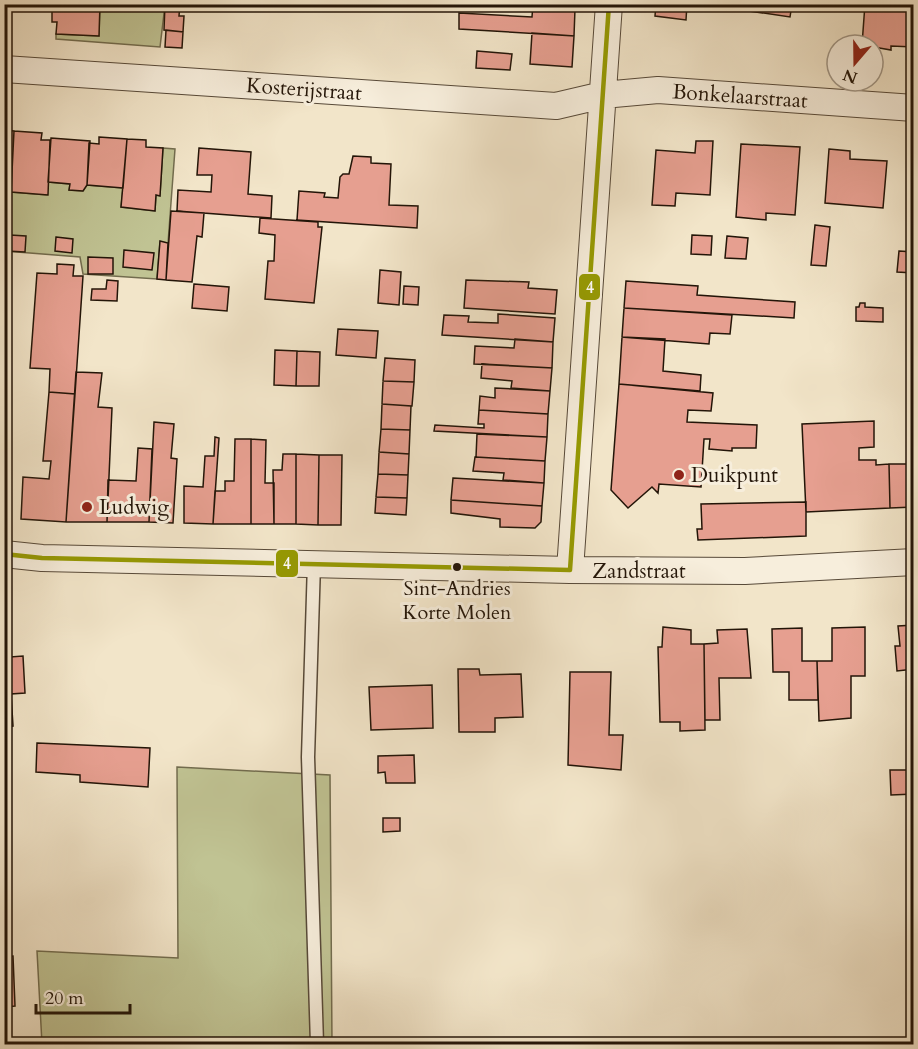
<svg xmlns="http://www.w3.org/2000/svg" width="918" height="1049" font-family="Cardo,serif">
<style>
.green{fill:#c0c393;stroke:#726c4e;stroke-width:1.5}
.building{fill:#e69f90;stroke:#231508;stroke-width:1.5}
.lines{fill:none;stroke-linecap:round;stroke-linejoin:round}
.lane-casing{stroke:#574938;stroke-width:15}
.street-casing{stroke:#574938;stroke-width:28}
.lane{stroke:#f7eedc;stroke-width:12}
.street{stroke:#f7eedc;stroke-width:26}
.bus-1-casing{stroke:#f7eedc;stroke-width:9}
.bus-1{stroke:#969a02;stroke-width:4.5}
.poi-dot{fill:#8f2418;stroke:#f7eedc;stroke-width:2}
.bus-dot{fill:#231508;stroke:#f7eedc;stroke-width:2}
.labels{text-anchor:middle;stroke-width:6;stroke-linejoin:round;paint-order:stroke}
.bus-label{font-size:20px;fill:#231508;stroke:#f7eedc}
.street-label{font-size:21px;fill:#231508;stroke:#f7eedc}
.poi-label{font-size:21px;fill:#231508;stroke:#f7eedc;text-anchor:start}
.line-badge{stroke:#f7eedc;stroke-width:2}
.badge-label{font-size:16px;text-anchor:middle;font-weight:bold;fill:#fff}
</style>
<rect width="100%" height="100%" fill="#f2e5c9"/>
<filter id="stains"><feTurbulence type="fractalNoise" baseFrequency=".00333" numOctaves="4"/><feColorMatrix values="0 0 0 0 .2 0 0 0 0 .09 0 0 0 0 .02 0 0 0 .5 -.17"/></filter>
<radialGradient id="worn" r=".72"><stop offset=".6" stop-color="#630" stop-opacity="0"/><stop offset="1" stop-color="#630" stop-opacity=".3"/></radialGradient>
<!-- green -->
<path class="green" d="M100,5H165L160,47L56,39V34L99,36Z
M163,148L175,149L168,243L160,242L157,279L83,274L80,257L5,251L4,186H11V192L47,195L48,182L70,184L69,190L83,191L87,185L123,188L121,207L155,211L156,195H160Z
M177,767L330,775L332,1044H42L37,951L178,958Z"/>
<!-- building -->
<path class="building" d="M48,4H100L99,36L56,34L57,22H52V7H48Z
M165,4H180L179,16H184L183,32L164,30Z
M533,4L558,5V8L575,9L574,36L459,29V13L532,17Z
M656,4H687L686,20L655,16Z
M702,4H792L790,17Z
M865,4H914V47L891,46V50L862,45Z
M166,30L183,32L182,48L165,47Z
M532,33L574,36L572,67L530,64Z
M477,51L512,54L510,70L476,68Z
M4,130L14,131L11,186H4Z
M14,131L42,133L41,140H50L48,195L11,192Z
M99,137L127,139L123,188L87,185L89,143L99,144Z
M51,138L90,141L87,185L83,191L69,190L70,184L48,182Z
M127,139L146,140V147L163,148L160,196L156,195L155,211L121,207Z
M696,141H713L710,195L676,193L675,206L652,205L656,150L695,153Z
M741,144L800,147L795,215L766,213V220L736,217Z
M199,148L251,152L248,194L272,196L271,218L177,211L178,190L211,192L212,175H197Z
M829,149L850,151V159L887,161L883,208L825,203Z
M353,156L371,157V163L391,164L389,205L418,206L417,228L297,220L299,191L325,193L324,197L338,198L340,177L343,174H349Z
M913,199H914V224H911Z
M171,211L204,213L202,237L197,236L192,282L166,280Z
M260,218L318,222V227H322L314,303L265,299L268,261H274L275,235L259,233Z
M815,225L830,227L826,266L811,265Z
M10,235L26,236L25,252L7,251Z
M692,235L712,236L711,255L691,254Z
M727,236L748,238L746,259L725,258Z
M56,237L73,239L72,253L55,251Z
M160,241L168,243L166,280L157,279Z
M124,250L154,253L152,270L123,267Z
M899,251L914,252V273L897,272Z
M88,257L113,258V274H88Z
M57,264L74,265L73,276H83L75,394L49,392L50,369L30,368L37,273L57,274Z
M380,270L401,272L399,305L378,303Z
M107,280L118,281L117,301L91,300L92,289H106Z
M466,280L529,282L528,288L557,290L555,314L464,308Z
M626,281L698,286L697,295L795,302L794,318L624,308Z
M194,284L229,287L227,311L192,308Z
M404,286L419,287L418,305L403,304Z
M860,303H865V307L883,308V322L856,321V307H859Z
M624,308L732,315L730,334L710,333L709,344L622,337Z
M498,314L555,318L553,342L442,335L444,315L469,316L468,322L498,323Z
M338,329L378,331L376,358L336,355Z
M622,337L665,339L663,371L701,375L700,391L619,384Z
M515,339L553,342L552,368L474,364L475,346L514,348Z
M275,350L297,351L296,386L274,385Z
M297,351L320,352L319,386H296Z
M385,358L415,360L414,382L383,381Z
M482,364L552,368L550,391L511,388L512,381L481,378Z
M76,372L102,373L98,407L112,408L107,522H66Z
M383,381L414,382L412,406L382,404Z
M619,384L713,393L711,411L688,410L687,422L757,425L756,448H732V451L709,449L710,439H704L701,487L659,484L658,493L652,487L628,508L611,490Z
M495,388L550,391L548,414L479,410L480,396L495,398Z
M49,392L75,394L66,522L21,519L23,477L49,479L51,461H43Z
M382,404L411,406L410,430L381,429Z
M479,410L548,414L547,437L434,431L435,425L484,428V424H478Z
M874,421V447L859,448V460H876V465L889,464L890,508L806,512L802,424Z
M154,422L174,424L171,458L177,459L173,523L149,522Z
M381,429L410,430L409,454L379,452Z
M477,434L547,437L545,461L476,457Z
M215,437L219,438L213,524L184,523V486L203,487L205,456H214Z
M235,439H251V524H213L215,491H225V481H234Z
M251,439L266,440L265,483H274V524H251Z
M138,448L152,449L149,522H107L108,480L136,481Z
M379,452L409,454L408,475L378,474Z
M283,454H296V524H274L273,470H282Z
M296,454L319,455L318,525L296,524Z
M319,455H342L341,525H318Z
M475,457L545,461L544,483L503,480L504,473L473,471Z
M889,464H914V507L890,508Z
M378,474L408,475L407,498L376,497Z
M453,478L544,483L542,506L451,500Z
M376,497L407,498L406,515L375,513Z
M451,500L542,506L541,522L535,528L500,527V519L451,513Z
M806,502V536L698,540L697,529H702L701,504Z
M914,625V669L897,671L895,646H900L898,626Z
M663,627L691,630V644H704L705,730L680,731V722H660L658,647H662Z
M865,627V676H851V718L819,721L817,661H832V628Z
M802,628V661H817L818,700H789V672H773L772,629Z
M747,629L751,678H719L720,720H705L704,644L718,643L717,630Z
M4,632L10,634V657L23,656L25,693L11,694L13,726L4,727Z
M458,669H479L480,675L521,674L523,717L495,718V732H459Z
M570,672H611L609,735H623L621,770L568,765Z
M432,685L433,728L371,730L369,687Z
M37,743L150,748L148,787L80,782V775L36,772Z
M414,755L415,783H386L385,772L378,773V756Z
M890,770H911L914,794L891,795Z
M383,818H400V831L383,832Z
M13,956L15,1006L4,1007V957Z"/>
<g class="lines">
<!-- lane casing -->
<g class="lane-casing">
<path id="lane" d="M314,563L308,757L317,1044"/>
</g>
<!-- street casing -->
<g class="street-casing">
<path id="street" d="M4,69L556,106L603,95L658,90L914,108
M4,554L42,558L570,570L745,571L914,562
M570,570L609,4"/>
</g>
<!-- lane -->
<use href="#lane" class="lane"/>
<!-- street -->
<use href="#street" class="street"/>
<!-- bus-1 casing -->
<g class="bus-1-casing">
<path id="bus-1" d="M4,554L42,558L570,570
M570,570L609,4"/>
</g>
<!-- bus-1 -->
<use href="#bus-1" class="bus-1"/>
</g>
<!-- markers -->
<g class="poi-dot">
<circle cx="679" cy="475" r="6"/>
<circle cx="87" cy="507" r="6"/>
</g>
<circle class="bus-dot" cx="457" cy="567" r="5"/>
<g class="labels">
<!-- bus labels -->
<g class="bus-label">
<text x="457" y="595">Sint-Andries<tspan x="457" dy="24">Korte Molen</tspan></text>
</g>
<!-- street labels -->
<g class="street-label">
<text transform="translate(304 89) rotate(4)" y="7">Kosterijstraat</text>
<text transform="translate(740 96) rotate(4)" y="7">Bonkelaarstraat</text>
<text x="639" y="578">Zandstraat</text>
</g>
<!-- poi labels -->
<g class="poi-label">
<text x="691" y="482">Duikpunt</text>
<text x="99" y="514">Ludwig</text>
</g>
</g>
<g class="line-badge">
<rect x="578" y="273" width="23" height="28" rx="6" fill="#969a02"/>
<rect x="275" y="549" width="24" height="29" rx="6" fill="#969a02"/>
</g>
<g class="badge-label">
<text x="590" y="293">4</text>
<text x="287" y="569">4</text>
</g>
<!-- margin -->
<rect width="918" height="1049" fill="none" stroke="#f2e5c9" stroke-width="24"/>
<rect x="6" y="6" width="906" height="1037" fill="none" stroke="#231508" stroke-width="3"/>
<rect x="12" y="12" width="894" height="1025" fill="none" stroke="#231508" stroke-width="1.5"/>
<!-- north arrow -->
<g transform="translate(855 63) rotate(200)"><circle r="28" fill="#f7eedc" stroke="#a29787" stroke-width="1.5"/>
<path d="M0-4.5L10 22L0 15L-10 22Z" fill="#8f2418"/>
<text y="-9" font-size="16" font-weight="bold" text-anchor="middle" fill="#231508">N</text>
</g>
<!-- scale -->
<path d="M36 1004v9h94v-9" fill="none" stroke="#231508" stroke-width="3"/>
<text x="45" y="1004" font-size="18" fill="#231508" stroke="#f7eedc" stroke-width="4.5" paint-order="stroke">20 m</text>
<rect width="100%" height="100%" filter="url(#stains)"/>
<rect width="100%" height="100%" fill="url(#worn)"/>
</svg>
